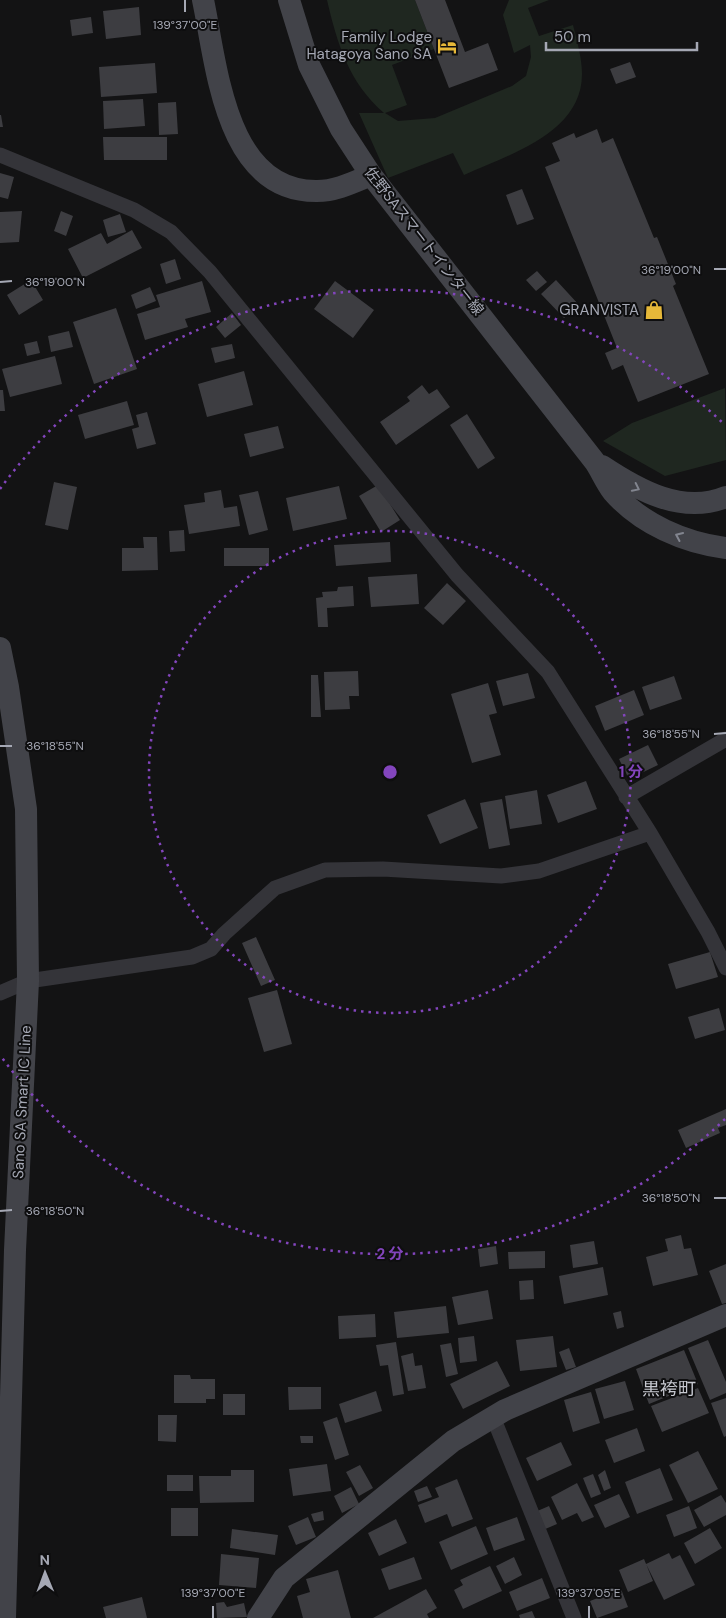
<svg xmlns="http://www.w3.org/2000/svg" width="726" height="1618" font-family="'DM Sans','Noto Sans JP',sans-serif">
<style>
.green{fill:#1f2720}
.building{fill:#3d3d41}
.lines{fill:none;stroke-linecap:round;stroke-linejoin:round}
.street{stroke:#343439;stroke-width:15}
.secondary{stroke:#424349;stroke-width:22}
.oneway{stroke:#82858f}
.ticks{fill:none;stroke:#a5a8b4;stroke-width:2}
.ring{fill:none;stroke:#8345bd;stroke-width:2.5;stroke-dasharray:2.5 5}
.labels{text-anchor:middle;stroke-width:4;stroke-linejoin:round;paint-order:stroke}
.poi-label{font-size:15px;fill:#a5a8b4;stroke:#0e0e0f;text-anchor:end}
.street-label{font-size:15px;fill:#a5a8b4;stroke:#0e0e0f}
.quarter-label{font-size:18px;fill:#c6c8d0;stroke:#0e0e0f}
.ticks-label{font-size:12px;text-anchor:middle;fill:#a5a8b4;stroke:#0e0e0f;stroke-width:4;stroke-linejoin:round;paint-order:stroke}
.centre{fill:#8345bd;stroke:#0e0e0f;stroke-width:2.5}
.ring-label{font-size:15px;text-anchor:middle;font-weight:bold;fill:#8345bd;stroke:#0e0e0f;stroke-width:4;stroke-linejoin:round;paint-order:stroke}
</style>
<rect width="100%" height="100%" fill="#131314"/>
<!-- green -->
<path class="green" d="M327,0H415L434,49L392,65L407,105L385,113L398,121L435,118L512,86L526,76L531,57L530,45L514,53L503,15L509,0H549L528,8L539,36L573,25C577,41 582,58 582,74C582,134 507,155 464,175L453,153L388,178L359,113H384C349,83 337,43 327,0Z
M725,388L726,460L665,476L603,441L632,423Z"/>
<!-- building -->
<path class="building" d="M415,0H445L465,52L488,43L498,70L449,88Z
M139,7L141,35L106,39L103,11Z
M91,17L93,33L72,36L70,20Z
M630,62L636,77L616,84L610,69Z
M155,63L157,93L101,97L99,67Z
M143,99L145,126L104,129L103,101Z
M176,102L178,134L159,135L158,103Z
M0,115H1L3,127H0Z
M597,129L602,143L613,138L654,238L657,237L676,284L673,286L709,374L638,402L623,365L612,370L605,353L617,348L545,167L560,161L552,143L574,133L576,138Z
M103,137H167V160H104Z
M0,173L14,177L8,199L0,197Z
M522,189L534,219L517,225L506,195Z
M22,211L19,242L0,243V212Z
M61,211L73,216L66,236L54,231Z
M120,214L126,232L108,237L103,220Z
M132,230L142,248L83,278L68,249L101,233L107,244Z
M175,259L181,279L166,284L160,264Z
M537,271L547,282L536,291L526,280Z
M31,280L43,300L19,315L7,295Z
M556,280L579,305L564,318L541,294Z
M202,281L211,312L185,319L188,327L145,340L137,314L160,307L156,295Z
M335,281L374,310L353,338L314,309Z
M150,287L156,301L136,309L131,295Z
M116,308L137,369L94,384L73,322Z
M232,313L241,325L225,338L216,327Z
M69,331L73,347L51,352L48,336Z
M37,341L40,353L27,356L24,344Z
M232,344L235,358L215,363L211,348Z
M55,356L62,384L10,397L2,369Z
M244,371L253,405L207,417L198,384Z
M422,385L429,394L437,389L450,407L396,445L380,422L410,401L407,397Z
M0,390H3L5,411H0Z
M127,401L134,425L85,439L78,415Z
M147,412L156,444L137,449L132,429L139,427L136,415Z
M467,414L495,458L478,469L450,425Z
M278,426L284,448L250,457L244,434Z
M54,482L77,487L68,530L45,525Z
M378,485L400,520L381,532L359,496Z
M339,486L347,519L293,531L286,498Z
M221,490L224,508L237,506L240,526L189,534L184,505L205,502L204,493Z
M258,491L268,530L249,535L239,495Z
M184,530L185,551L170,552L169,531Z
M143,537H157L158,570L122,571V548H144Z
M390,542L391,562L336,566L334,545Z
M224,548H269V566H224Z
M417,574L419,604L371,607L368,577Z
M447,583L466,601L443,625L424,608Z
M353,586L354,606L327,608L328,627H318L316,598L323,597L322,592L337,591L338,587Z
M358,671L359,696H349L350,709L325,710L324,672Z
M528,673L535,698L503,706L496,681Z
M311,675H318L321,717H311Z
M674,676L682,699L650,710L642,687Z
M488,683L497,713L489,715L501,755L472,763L451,694Z
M634,690L644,715L605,731L595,706Z
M648,745L658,765L629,779L619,759Z
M586,781L597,809L558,823L547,795Z
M537,790L542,824L510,829L505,796Z
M465,799L478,828L440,844L427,815Z
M502,799L510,845L489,849L480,803Z
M256,937L275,980L261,986L242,943Z
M710,952L718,977L676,989L668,964Z
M277,990L292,1044L264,1052L248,998Z
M719,1008L725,1030L695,1039L688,1017Z
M726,1109V1125L718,1128L720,1133L686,1148L678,1130Z
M681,1235L684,1249L691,1248L698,1275L653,1286L646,1257L668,1251L665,1239Z
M594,1241L598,1264L573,1268L570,1245Z
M496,1246L498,1264L480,1267L478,1249Z
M545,1251V1268L509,1269L508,1252Z
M726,1264V1303L722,1304L709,1271Z
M603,1267L608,1295L564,1304L559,1276Z
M533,1280L534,1299L520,1300L519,1281Z
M488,1290L493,1319L458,1325L452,1297Z
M446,1306L449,1333L397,1338L394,1312Z
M621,1311L624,1327L617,1329L613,1313Z
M375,1314L376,1337L339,1339L338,1316Z
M474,1336L477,1361L460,1363L458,1338Z
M553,1336L557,1367L520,1371L516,1340Z
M708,1340L726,1382V1393L710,1400L688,1348Z
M396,1342L404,1394L393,1396L388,1365L380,1366L376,1345Z
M451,1343L458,1374L446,1377L440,1345Z
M569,1348L576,1367L566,1370L559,1352Z
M684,1350L698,1384L649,1404L636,1369Z
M413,1353L415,1366L422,1365L426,1388L408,1391L401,1356Z
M497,1361L510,1386L463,1409L450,1384Z
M174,1375H190L191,1379H215V1399H206V1403H174Z
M625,1381L634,1410L604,1419L595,1389Z
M288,1387H321V1409L289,1410Z
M698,1388L709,1413L662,1432L651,1406Z
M376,1391L382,1411L345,1423L339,1404Z
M591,1392L600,1423L573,1432L564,1400Z
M223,1394H245V1415H223Z
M726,1398V1436L724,1437L711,1403Z
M158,1415H177L176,1442L158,1441Z
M337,1417L349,1455L335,1460L323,1422Z
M637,1428L645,1451L614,1463L605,1440Z
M300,1436H313V1443H301Z
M561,1442L572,1465L537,1481L526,1458Z
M698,1451L718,1489L688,1503L669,1465Z
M327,1464L331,1491L293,1496L289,1469Z
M360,1465L373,1488L359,1496L346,1472Z
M660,1468L673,1500L637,1514L625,1482Z
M231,1470H254V1502L200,1503L199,1476H231Z
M605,1470L611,1488L604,1491L598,1475Z
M593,1474L601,1494L591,1498L583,1478Z
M167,1475H193V1491H167Z
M457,1479L473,1519L452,1527L447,1514L425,1523L418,1505L439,1497L435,1488Z
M577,1483L594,1517L582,1522L577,1513L562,1520L551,1497Z
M427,1486L432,1497L418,1502L414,1491Z
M351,1487L359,1504L342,1513L334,1496Z
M619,1494L630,1517L605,1528L594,1505Z
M721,1495L726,1503V1515L704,1527L694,1510Z
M549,1506L557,1524L543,1530L535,1512Z
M689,1506L697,1528L674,1537L666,1515Z
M171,1508H198V1536H171Z
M323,1511L324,1520L314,1522L311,1514Z
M308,1517L316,1537L296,1545L288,1526Z
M517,1517L525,1540L494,1551L486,1528Z
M396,1519L407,1543L379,1556L368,1533Z
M476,1526L488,1554L451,1570L439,1542Z
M710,1528L722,1548L695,1564L684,1543Z
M232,1529L278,1535L275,1555L230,1548Z
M669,1553L672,1559L680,1555L695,1585L664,1600L646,1564Z
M221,1554L259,1558L256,1588L219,1585Z
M414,1557L422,1579L389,1590L381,1569Z
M514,1557L522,1575L505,1584L496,1566Z
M644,1559L653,1581L628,1592L619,1570Z
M490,1566L502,1591L463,1609L454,1590L463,1585L460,1580Z
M338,1570L351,1618H303L297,1596L310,1592L306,1579Z
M542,1578L550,1598L517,1611L509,1592Z
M426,1589L437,1608L427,1614L429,1618H373Z
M621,1589L628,1607L597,1618L590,1601Z
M142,1597L147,1618H106L103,1607Z
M224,1602L227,1607L244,1603L247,1617L217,1618L216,1603Z
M532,1611L535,1618H520L519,1615Z"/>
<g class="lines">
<!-- street -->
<path class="street" d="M0,155L134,210L171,232L210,272L457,575L548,672L650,833L708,932L726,968
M626,797L726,739
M0,993L28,981L192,957L211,949L224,934L275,888L325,870L383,869L501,876L539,871L650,833
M493,1417L574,1618"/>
<!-- secondary -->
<path class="secondary" d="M203,0C217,66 225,192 317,191C336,191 354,182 371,175
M289,0L309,65L341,129L371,175L595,462C601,471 606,483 613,492C641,524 685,543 726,548
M602,466C638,490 682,515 726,497
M0,648L8,687L26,809L28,981L15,1250L5,1618
M258,1618L284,1578L453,1441L505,1410L726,1315"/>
</g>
<!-- one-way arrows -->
<defs><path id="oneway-chevron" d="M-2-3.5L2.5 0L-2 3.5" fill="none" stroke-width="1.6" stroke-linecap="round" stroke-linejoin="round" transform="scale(1.25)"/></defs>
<g class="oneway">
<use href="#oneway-chevron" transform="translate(636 488) rotate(26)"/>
<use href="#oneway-chevron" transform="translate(679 536) rotate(-156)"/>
</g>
<!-- ticks -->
<path class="ticks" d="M185,0V12M714,269H726M0,282L12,281M714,734L726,733M0,746H12M714,1198H726M0,1211L12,1210M213,1606V1618M589,1606V1618"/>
<!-- distance rings -->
<g class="ring">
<circle cx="390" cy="772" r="241"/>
<path d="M725 1119A482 482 0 0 1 0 1055M0 489A482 482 0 0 1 725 425"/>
</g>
<!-- icons -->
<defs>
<g id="hotel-bare" transform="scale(1.5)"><path d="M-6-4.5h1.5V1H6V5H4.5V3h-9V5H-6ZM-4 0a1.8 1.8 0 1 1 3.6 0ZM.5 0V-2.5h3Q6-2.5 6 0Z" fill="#e6b839" stroke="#0e0e0f" stroke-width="2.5" paint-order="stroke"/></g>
<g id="shop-bare" transform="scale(1.5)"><path d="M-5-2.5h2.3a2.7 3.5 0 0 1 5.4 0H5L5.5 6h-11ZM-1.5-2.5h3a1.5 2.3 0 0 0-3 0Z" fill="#e6b839" stroke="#0e0e0f" stroke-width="2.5" paint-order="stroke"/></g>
</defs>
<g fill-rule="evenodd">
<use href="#hotel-bare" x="447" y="46"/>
<use href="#shop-bare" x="654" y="310"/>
</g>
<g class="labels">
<!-- poi labels -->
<g class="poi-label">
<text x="432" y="42">Family Lodge<tspan x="432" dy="17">Hatagoya Sano SA</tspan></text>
<text x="639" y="315">GRANVISTA</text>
</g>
<!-- street labels -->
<g class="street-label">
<text transform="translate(424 241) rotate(52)" y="5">佐野SAスマートインター線</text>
<text transform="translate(22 1102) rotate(-87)" y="5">Sano SA Smart IC Line</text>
</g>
<!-- quarter labels -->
<g class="quarter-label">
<text x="669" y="1395">黒袴町</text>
</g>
</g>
<g class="ticks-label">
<text x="185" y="29">139°37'00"E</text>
<text x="671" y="274">36°19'00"N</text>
<text x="55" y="286">36°19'00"N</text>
<text x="671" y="738">36°18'55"N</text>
<text x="55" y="750">36°18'55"N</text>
<text x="671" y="1202">36°18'50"N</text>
<text x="55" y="1215">36°18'50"N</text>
<text x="213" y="1597">139°37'00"E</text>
<text x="589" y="1597">139°37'05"E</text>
</g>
<circle cx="390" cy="772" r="8" class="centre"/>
<g class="ring-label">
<text x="631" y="777">1 分</text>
<text x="390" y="1259">2 分</text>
</g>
<!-- north arrow -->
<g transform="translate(45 1573) rotate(359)" stroke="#0e0e0f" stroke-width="4" paint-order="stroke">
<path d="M0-4L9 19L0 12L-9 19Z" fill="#a5a8b4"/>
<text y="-8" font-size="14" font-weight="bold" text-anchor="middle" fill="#a5a8b4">N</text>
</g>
<!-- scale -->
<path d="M546 42v8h151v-8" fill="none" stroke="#a5a8b4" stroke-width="2.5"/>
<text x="554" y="42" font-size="15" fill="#a5a8b4" stroke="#0e0e0f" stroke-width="4" paint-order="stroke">50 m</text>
</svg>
